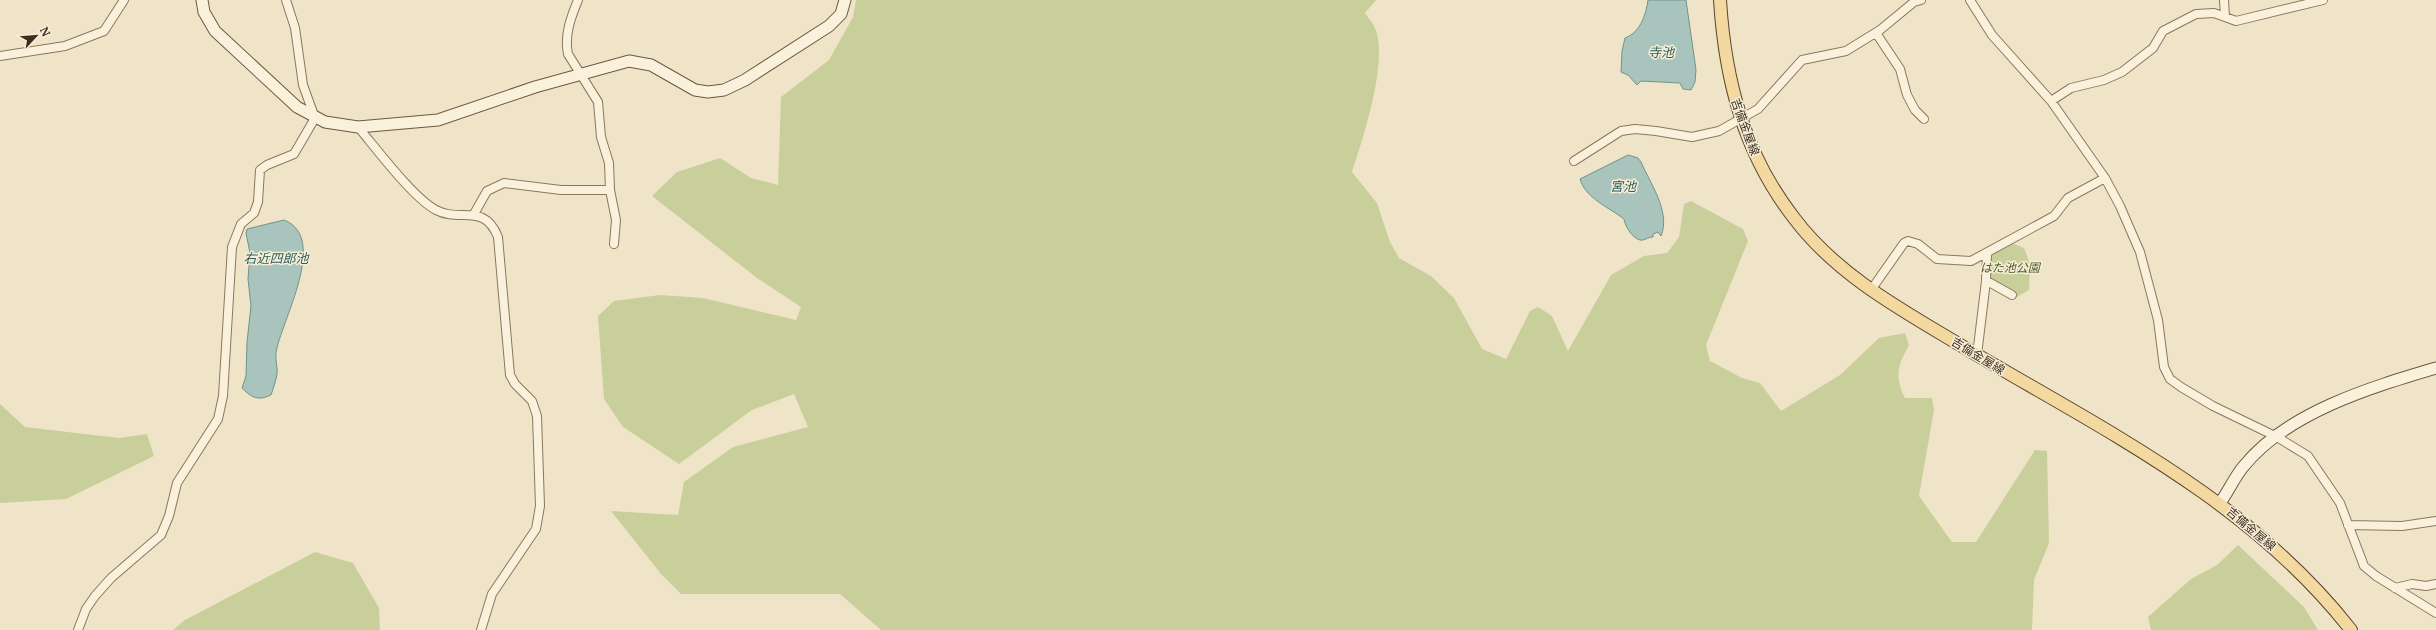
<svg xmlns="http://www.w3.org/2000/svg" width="2436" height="630" font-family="Merriweather,'Noto Sans JP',serif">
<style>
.green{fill:#c9cf9b}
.water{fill:#a9c4bc;stroke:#6f938a}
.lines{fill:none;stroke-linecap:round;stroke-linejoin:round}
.street-casing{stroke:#8d765c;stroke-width:10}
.secondary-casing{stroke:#6f573f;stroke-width:13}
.primary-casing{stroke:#5b4430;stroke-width:14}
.street{stroke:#faf1dc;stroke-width:8}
.secondary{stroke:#faf1dc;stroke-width:11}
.primary{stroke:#f3d9a0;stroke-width:12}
.labels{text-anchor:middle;stroke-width:3;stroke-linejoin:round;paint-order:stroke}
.street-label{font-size:12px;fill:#3d2e20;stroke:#f7eed8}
.park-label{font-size:12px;font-style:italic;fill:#4d5a26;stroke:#f7eed8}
.water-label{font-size:13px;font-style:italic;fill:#2f5d5a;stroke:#f7eed8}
</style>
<rect width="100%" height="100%" fill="#f0e4c8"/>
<!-- green -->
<path class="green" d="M856,0H1376L1365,13C1368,18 1373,23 1375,28C1389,60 1363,138 1352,172L1377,203L1390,242L1399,258L1431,276L1454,298L1482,349L1506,359L1530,311L1538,307L1552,316L1568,351L1611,275L1644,256L1667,253L1679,237L1684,204L1691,201L1743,229L1748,241L1706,345L1710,361L1742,378L1760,383L1781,411L1840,375L1879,338L1905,333L1909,345C1898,365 1894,376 1905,398H1932L1934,410L1919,496L1952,542H1976L2035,450L2047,451L2049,543L2034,580L2032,630H881L840,594H681L661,574L611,511L678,515L684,482L733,447L808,427L794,394L752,410L679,464L623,427L604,399L598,316L614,301L660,295L703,298L796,320L801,307L757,278L652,196L677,172L720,158L751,178L778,185L781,97L829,60L853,17Z
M2012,243L2024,248L2030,264L2029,290L2013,299L1989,285L1991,255Z
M0,404L25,427L119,438L147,434L154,456L66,499L0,503Z
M2238,545L2304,607L2318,630H2151L2148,617L2191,579L2217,565Z
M315,552L353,563L379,608L380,630H173L185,620Z"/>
<!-- water -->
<path class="water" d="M1648,0H1686L1696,70L1695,82L1691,90L1683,89L1680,83L1641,81L1637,85L1628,75L1621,72L1622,51L1625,38C1640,33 1646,15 1648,0Z
M1628,155L1638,158L1641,162C1650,183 1671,212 1661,236L1658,232L1653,234V237C1648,237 1644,241 1640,240C1632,238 1625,226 1624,219C1610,208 1585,198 1580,179Z
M284,220C330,238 280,323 276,353C275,360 278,368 277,374C276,381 273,389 271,395C258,401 252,398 242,388L246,376L247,342L251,306L248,279L250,253L246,233L247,229Z"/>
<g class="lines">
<!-- street casing -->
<g class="street-casing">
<path id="street" d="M578,0C571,17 564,35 568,54L598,102L601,137L609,163L610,190L616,220L614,244
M1970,0L1992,35L2051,101L2105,178L2120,206L2140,252L2158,320L2164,367L2170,379L2181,387L2213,406L2277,437L2308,456L2340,503L2364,566L2376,576L2436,613
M2224,0L2225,17
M1876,33L1900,69L1907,95L1915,110L1924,119
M0,56L65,46L104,31L124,0
M2051,101L2071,88L2104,80L2122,72L2153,48L2163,31L2196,14L2214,13L2236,21L2323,0
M358,127C376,148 413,198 436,210C460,223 484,202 498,237L510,375L515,384L532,401L537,416L540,506L536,529L492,594L481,630
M1574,161L1621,131L1635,129L1656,131L1692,137L1719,131L1758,109L1802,60L1846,51L1880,30L1914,2L1921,0
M474,214L487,191L504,183L561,190H610
M1987,281L2012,295
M1871,290L1904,243L1908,241L1918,244L1937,259L1971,261L2054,216L2068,198L2105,178
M1977,355L1986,281L1987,253
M2348,525L2402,526L2436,521
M2395,588L2412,584L2426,586L2436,584
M78,630L86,609L95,596L111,578L161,535L169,516L177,483L218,419L223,396L232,247L241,224L254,213L258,202L260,170L267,165L294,154L315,118L303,85L295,28L286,0"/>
</g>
<!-- secondary casing -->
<g class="secondary-casing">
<path id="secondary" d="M202,0L204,12L215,31L297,107L325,122L358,127L438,120L535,87L629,61L651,65L695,90L708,92L724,90L745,80L829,26L841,14L845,0
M2220,503C2228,492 2234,478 2243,467C2287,412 2372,387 2436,368"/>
</g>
<!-- primary casing -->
<g class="primary-casing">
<path id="primary" d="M1720,0C1725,80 1744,154 1794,218C1839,278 1909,314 1972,352C2108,432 2252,503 2351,630"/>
</g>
<!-- street -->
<use href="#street" class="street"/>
<!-- secondary -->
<use href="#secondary" class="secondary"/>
<!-- primary -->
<use href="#primary" class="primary"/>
</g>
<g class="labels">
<!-- street labels -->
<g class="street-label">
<text transform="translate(1745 127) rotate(70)" y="4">吉備金屋線</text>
<text transform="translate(1978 356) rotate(31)" y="4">吉備金屋線</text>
<text transform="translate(2251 529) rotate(40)" y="4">吉備金屋線</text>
</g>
<!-- park labels -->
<g class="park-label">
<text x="2010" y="272">はた池公園</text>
</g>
<!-- water labels -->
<g class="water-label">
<text x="1661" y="57">寺池</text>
<text x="1623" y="191">宮池</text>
<text x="276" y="263">右近四郎池</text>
</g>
</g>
<!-- north arrow -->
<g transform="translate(36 36) rotate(64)" stroke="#f7eed8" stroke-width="3" paint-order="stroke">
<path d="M0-3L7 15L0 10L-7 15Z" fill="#3d2e20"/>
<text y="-6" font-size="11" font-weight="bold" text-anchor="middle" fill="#3d2e20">N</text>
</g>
</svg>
